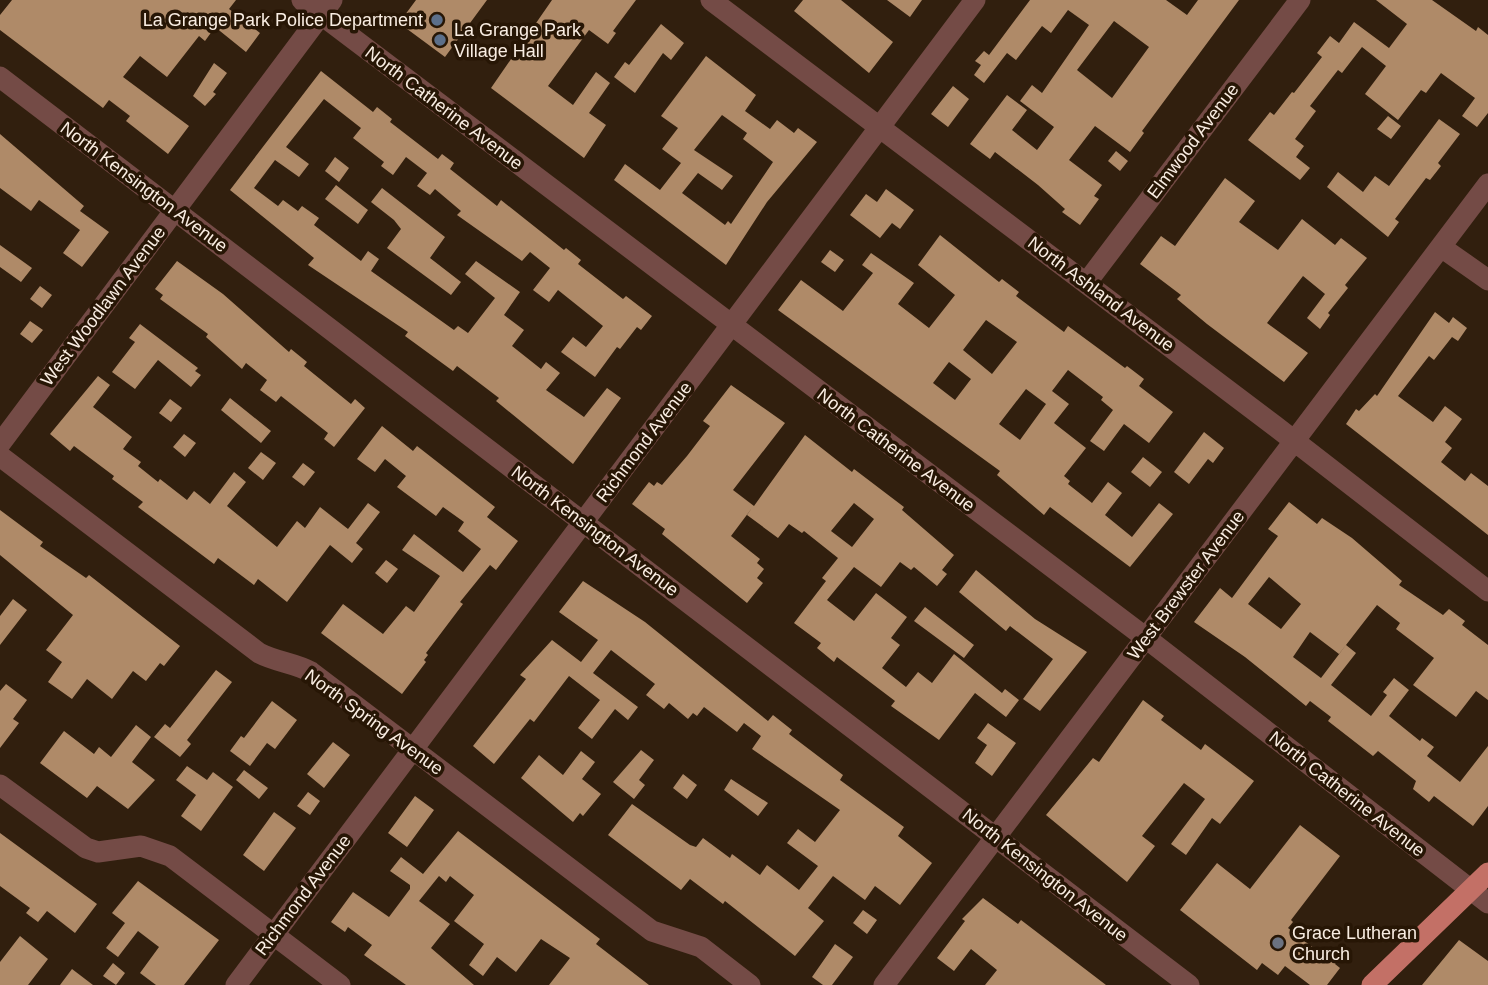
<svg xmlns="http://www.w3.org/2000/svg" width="1488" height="985" font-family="Arial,sans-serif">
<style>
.building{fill:#af8a68;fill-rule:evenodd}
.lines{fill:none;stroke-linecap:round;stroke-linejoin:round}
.minor{stroke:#744b46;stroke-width:21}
.major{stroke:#c37066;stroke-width:21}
.service-dot{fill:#5c6f8a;stroke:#271605;stroke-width:2.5}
.worship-dot{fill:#6b7280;stroke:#271605;stroke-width:2.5}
.labels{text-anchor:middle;stroke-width:7;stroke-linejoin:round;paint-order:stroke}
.poi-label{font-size:18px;fill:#f9ede2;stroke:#271605;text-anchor:start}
.street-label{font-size:18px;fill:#f9ede2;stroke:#271605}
</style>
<rect width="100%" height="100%" fill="#311f0e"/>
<!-- building -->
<path class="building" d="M12,0H236L229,9L260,33L246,52L215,27L205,41L199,36L167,77L140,56L123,77L189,126L168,154L126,121L130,116L109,100L103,108L0,30V15Z
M416,0H487L445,57L399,23Z
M552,0H636L613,31L616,33L608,44L589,30L548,86L573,105L596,72L610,83L589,113L606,125L584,158L491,88Z
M803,0H841L893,42L869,73L794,11Z
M887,0H922L910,17Z
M1030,0H1166L1187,15L1198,0H1239L1142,131L1144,133L1130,152L1095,126L1069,160L1102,185L1094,196L1099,199L1080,225L1062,212L1065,209L1038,185L995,152L990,159L970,144L1007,95L1027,110L1012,130L1037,150L1054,127L1020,101L1032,85L1042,93L1089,25L1068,10L1051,33L1042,26L1016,60L1007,53L984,83L974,75L981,65L975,61L984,51L989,55ZM1114,21L1149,47L1112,98L1077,70Z
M1376,0H1432L1476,31L1478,27L1488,35V113L1477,127L1462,116L1475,98L1441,73L1426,93L1421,90L1398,120L1365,94L1386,66L1362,47L1342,73L1338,70L1310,106L1316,111L1295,139L1304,146L1296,157L1310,168L1300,180L1248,140L1270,112L1274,115L1292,92L1294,93L1322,57L1317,53L1330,36L1339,43L1354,22L1389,48L1407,24Z
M661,24L684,43L671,60L663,53L635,93L614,77L625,62L629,65Z
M706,56L756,95L745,111L770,129L777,120L794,133L798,128L817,142L767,202L726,265L614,180L625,164L660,190L681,163L662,149L678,128L661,116ZM722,115L747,133L743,139L773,162L731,224L728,221L725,225L682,193L698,173L722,190L733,176L694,150Z
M214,63L227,73L213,92L216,94L205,106L193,96Z
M321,71L373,112L377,107L392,119L390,122L438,159L442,154L454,163L450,169L497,206L501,200L564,250L566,248L581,260L578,264L623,299L626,296L652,316L641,330L637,327L620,349L617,347L595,377L561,352L573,337L586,347L603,326L558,290L549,302L533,290L550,268L530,252L522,261L457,215L461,211L435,189L430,195L417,186L427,173L406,157L393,175L381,166L384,162L353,138L361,128L324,99L286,147L309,164L299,177L275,160L254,188L278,206L283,200L298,211L302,206L319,218L314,225L361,261L368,251L379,259L371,271L454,330L458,326L468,333L495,298L465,274L476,261L520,292L504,315L524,330L512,346L541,369L546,362L560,373L546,390L584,417L607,388L621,398L573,464L496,401L499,398L457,366L453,371L405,336L408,332L308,265L314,258L230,190Z
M953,86L969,99L948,127L931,114Z
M1388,116L1401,126L1391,139L1377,129Z
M1439,119L1460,134L1438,163L1441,166L1430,180L1426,178L1395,219L1399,222L1388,237L1327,187L1338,172L1363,192L1375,176L1389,186Z
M0,134L84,206L80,211L109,232L82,267L63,253L80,230L39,200L31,211L0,188Z
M1116,151L1128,161L1120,171L1108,161Z
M335,157L349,168L339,182L325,171Z
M1225,178L1255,201L1239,222L1278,250L1302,219L1335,245L1341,238L1367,258L1345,285L1348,288L1328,313L1330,315L1320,329L1307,318L1325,294L1303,276L1267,323L1308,353L1284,382L1207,324L1177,299L1181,295L1140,264L1161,236L1175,246Z
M336,185L368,210L358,224L325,199Z
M382,188L445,237L430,258L461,282L451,295L387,248L401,229L394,220L371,202Z
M886,189L914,210L900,229L892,223L880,238L850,215L866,194L877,202Z
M940,235L999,282L1002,279L1019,292L1016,296L1064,332L1068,326L1125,368L1127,366L1144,379L1139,386L1173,412L1149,443L1124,424L1104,451L1090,441L1113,410L1101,400L1103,397L1068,370L1052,391L1069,404L1054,423L1086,448L1064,476L1070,481L1068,484L1092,503L1108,482L1122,493L1105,515L1132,537L1159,503L1173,514L1130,567L1050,507L1044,515L997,475L1000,471L778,310L801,280L843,311L873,273L862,265L871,253L914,283L898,304L929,328L955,295L918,265ZM986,320L1017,342L992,374L963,350ZM949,362L971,379L955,400L933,383ZM1026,389L1046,404L1020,440L999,424Z
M0,245L32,268L21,282L0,267Z
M830,250L844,260L835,272L821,262Z
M177,261L223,294L289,352L291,349L307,362L304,366L351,404L355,399L365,408L334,447L324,439L328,433L281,396L276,402L260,390L267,380L246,363L242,369L206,337L208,334L160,299L163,295L155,289Z
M40,286L52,295L42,308L30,299Z
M1435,312L1449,323L1453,317L1467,328L1458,341L1452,337L1434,360L1429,356L1398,396L1433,422L1445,406L1462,419L1445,442L1452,448L1441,462L1465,481L1471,473L1488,486V535L1346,424L1356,409L1359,411L1375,394L1377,396Z
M30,321L43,330L32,343L20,334Z
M140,324L198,368L195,371L201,375L191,387L158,360L135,389L112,372L135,342L129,338Z
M98,376L110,385L93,407L132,437L123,449L141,462L138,466L158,482L160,479L187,500L194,491L210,504L234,472L246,482L227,506L277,547L297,521L305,528L320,507L348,529L368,503L380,512L356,543L363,549L352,563L330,545L287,602L258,579L254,585L218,558L214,564L138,507L143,502L112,479L114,476L74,446L70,451L50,434Z
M731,385L785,423L733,490L754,506L805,435L852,472L854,469L904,507L902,510L954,555L942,570L947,574L937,586L914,567L911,570L900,562L881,587L854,567L827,600L854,621L876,593L907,617L891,638L900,645L882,668L906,687L918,672L932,683L954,654L1002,693L1005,689L1019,700L1006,717L975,693L939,740L891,706L895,701L837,657L834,662L817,648L821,643L794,623L826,581L822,578L838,558L804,531L802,533L789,524L778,538L747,515L752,508L731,536L760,559L757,563L764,569L757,578L763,583L747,603L662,534L665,529L632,504L649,482L654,486L657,482L662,485L687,456L710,426L703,421ZM854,503L874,519L852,547L831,531Z
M230,398L271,431L261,443L221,410Z
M170,399L182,408L171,422L159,413Z
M382,426L413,451L417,446L495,507L487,517L518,541L496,570L490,565L460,602L463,604L426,653L428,655L424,660L426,662L402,694L321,633L343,604L383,634L406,606L414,612L440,576L402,550L414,534L463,572L481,549L458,531L464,522L443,507L436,516L397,487L406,476L385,459L375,472L357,459Z
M1204,432L1224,448L1213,463L1208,459L1189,484L1174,472Z
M184,434L196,443L185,457L173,447Z
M261,452L276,463L263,480L248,468Z
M1143,457L1162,472L1150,487L1131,472Z
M303,463L315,472L304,486L292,477Z
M1289,502L1317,524L1322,518L1352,538L1402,581L1399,585L1443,615L1449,609L1465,621L1462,625L1488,645V700L1476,691L1456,717L1413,685L1434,658L1396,629L1400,623L1377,605L1339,654L1310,632L1293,657L1321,678L1346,645L1356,653L1331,685L1371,716L1387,695L1383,692L1394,678L1409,690L1389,716L1420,741L1422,738L1434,747L1427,756L1460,782L1488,746V806L1473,826L1434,796L1429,802L1413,789L1416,781L1378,751L1373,756L1328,721L1331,717L1310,701L1306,706L1245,657L1194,622L1220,588L1232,598L1278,536L1268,529ZM1269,577L1301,604L1281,629L1248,604Z
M0,510L43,542L40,546L86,578L89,575L180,646L164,666L160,663L146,681L133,671L112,699L87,679L72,699L48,682L62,662L46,650L73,615L0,555Z
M386,560L398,569L387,583L375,573Z
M976,570L1035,619L1087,652L1040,711L1023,699L1053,659L1010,626L1006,631L959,592Z
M583,581L645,622L768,721L773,715L792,730L789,734L843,775L840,780L904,827L898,836L932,863L900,905L875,886L865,900L833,876L808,908L824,921L795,956L725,901L723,904L690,879L681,890L608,835L632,804L690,845L696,847L703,838L730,858L732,854L760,875L767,865L799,890L818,866L787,843L798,829L815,842L840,810L752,749L761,736L744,723L737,732L704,707L697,716L693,713L688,719L669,703L664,709L646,695L655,684L611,650L593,673L638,707L628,720L615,709L592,739L578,728L600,700L569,676L534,722L530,719L494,764L473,746L526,679L520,675L552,640L581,662L598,640L559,612Z
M13,599L27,610L0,645V616Z
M925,607L974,645L964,658L914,621Z
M216,670L232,682L187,740L191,744L180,757L154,737L165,724L170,728Z
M6,684L27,700L13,719L19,723L0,748V691Z
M1143,700L1164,716L1161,720L1201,750L1205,744L1254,781L1220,824L1212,818L1186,855L1171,844L1205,799L1184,783L1142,836L1155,846L1127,882L1046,815L1093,758L1099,762Z
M272,701L297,720L275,749L267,743L250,766L230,751L241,736L244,738Z
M988,723L1016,743L992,776L975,763L987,745L977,738Z
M136,725L151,737L132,762L155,780L128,809L97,786L87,798L40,763L64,731L94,754L99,747L111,757Z
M333,742L350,755L324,788L307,774Z
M641,750L654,760L639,780L645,785L634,799L613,782Z
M581,751L595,762L582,779L601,794L583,816L580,813L573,822L521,778L539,755L563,775Z
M187,766L207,780L213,772L233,787L201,831L181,816L196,795L176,780Z
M244,770L268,788L259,799L236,780Z
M683,774L697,785L687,799L673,788Z
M731,779L768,803L758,816L724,790Z
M308,792L320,801L310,815L297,806Z
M415,796L434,810L407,847L388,833Z
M274,812L296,828L264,871L243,855Z
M1300,825L1340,856L1291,920L1293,922L1288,928L1324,956L1328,951L1339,959L1335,964L1340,968L1327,985H1310L1285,966L1278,975L1262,963L1257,970L1180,910L1217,863L1250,889Z
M458,831L600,939L596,944L649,985H549L570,958L541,939L516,972L497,957L483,976L469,965L484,944L454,921L474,895L450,876L446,882L439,876L419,901L450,924L431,948L474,985H406L364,955L372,945L348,927L345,932L331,922L353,892L389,917L410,889V885L390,871L401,857L423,874Z
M0,833L97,904L75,933L47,911L38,922L26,913L30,908L0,886Z
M138,881L219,940L184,985H156L140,973L159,947L138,931L118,957L106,948L125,923L112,913Z
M983,898L1018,924L1021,920L1106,985H985L997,970L971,949L954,971L937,958L965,921L962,919Z
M863,910L877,920L867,934L853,923Z
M20,936L48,959L28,985H0V962Z
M1459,940L1488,961V985H1422Z
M835,944L853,957L832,985H823L812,977Z
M113,963L125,973L116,985L103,976Z
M72,969L93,985H60Z"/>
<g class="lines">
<!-- minor -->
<path class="minor" d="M302,0L1146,638L1488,903
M711,0L1275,426L1488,591
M0,77L1189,985
M1441,247L1488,280
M1087,282L1300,0
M0,444L332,0
M0,456L259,653C276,662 295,663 311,672L652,931L701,947L750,985
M0,785L86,848L98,852L141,846L170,856L340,985
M236,985L975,0
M884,985L1488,184"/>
<!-- major -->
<path class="major" d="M1372,985L1488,873"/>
</g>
<!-- markers -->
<g class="service-dot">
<circle cx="437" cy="20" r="7"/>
<circle cx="440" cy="40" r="7"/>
</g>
<circle class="worship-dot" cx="1278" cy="943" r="7"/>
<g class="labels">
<!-- poi labels -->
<g class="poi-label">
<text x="423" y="26" text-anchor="end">La Grange Park Police Department</text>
<text x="454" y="36">La Grange Park<tspan x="454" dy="21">Village Hall</tspan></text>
<text x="1292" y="939">Grace Lutheran<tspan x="1292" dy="21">Church</tspan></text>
</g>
<!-- street labels -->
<g class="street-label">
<text transform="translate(444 108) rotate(37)" y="6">North Catherine Avenue</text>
<text transform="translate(1193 141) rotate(-53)" y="6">Elmwood Avenue</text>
<text transform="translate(144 187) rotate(37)" y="6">North Kensington Avenue</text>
<text transform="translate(1101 294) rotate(37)" y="6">North Ashland Avenue</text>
<text transform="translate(103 306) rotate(-53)" y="6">West Woodlawn Avenue</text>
<text transform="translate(644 442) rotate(-53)" y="6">Richmond Avenue</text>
<text transform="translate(896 450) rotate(37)" y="6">North Catherine Avenue</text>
<text transform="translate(595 531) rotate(37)" y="6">North Kensington Avenue</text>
<text transform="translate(1186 585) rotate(-53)" y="6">West Brewster Avenue</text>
<text transform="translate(374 722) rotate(36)" y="6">North Spring Avenue</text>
<text transform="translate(1347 794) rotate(38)" y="6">North Catherine Avenue</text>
<text transform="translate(1045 875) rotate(38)" y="6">North Kensington Avenue</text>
<text transform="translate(303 895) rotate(-53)" y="6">Richmond Avenue</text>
</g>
</g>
</svg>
